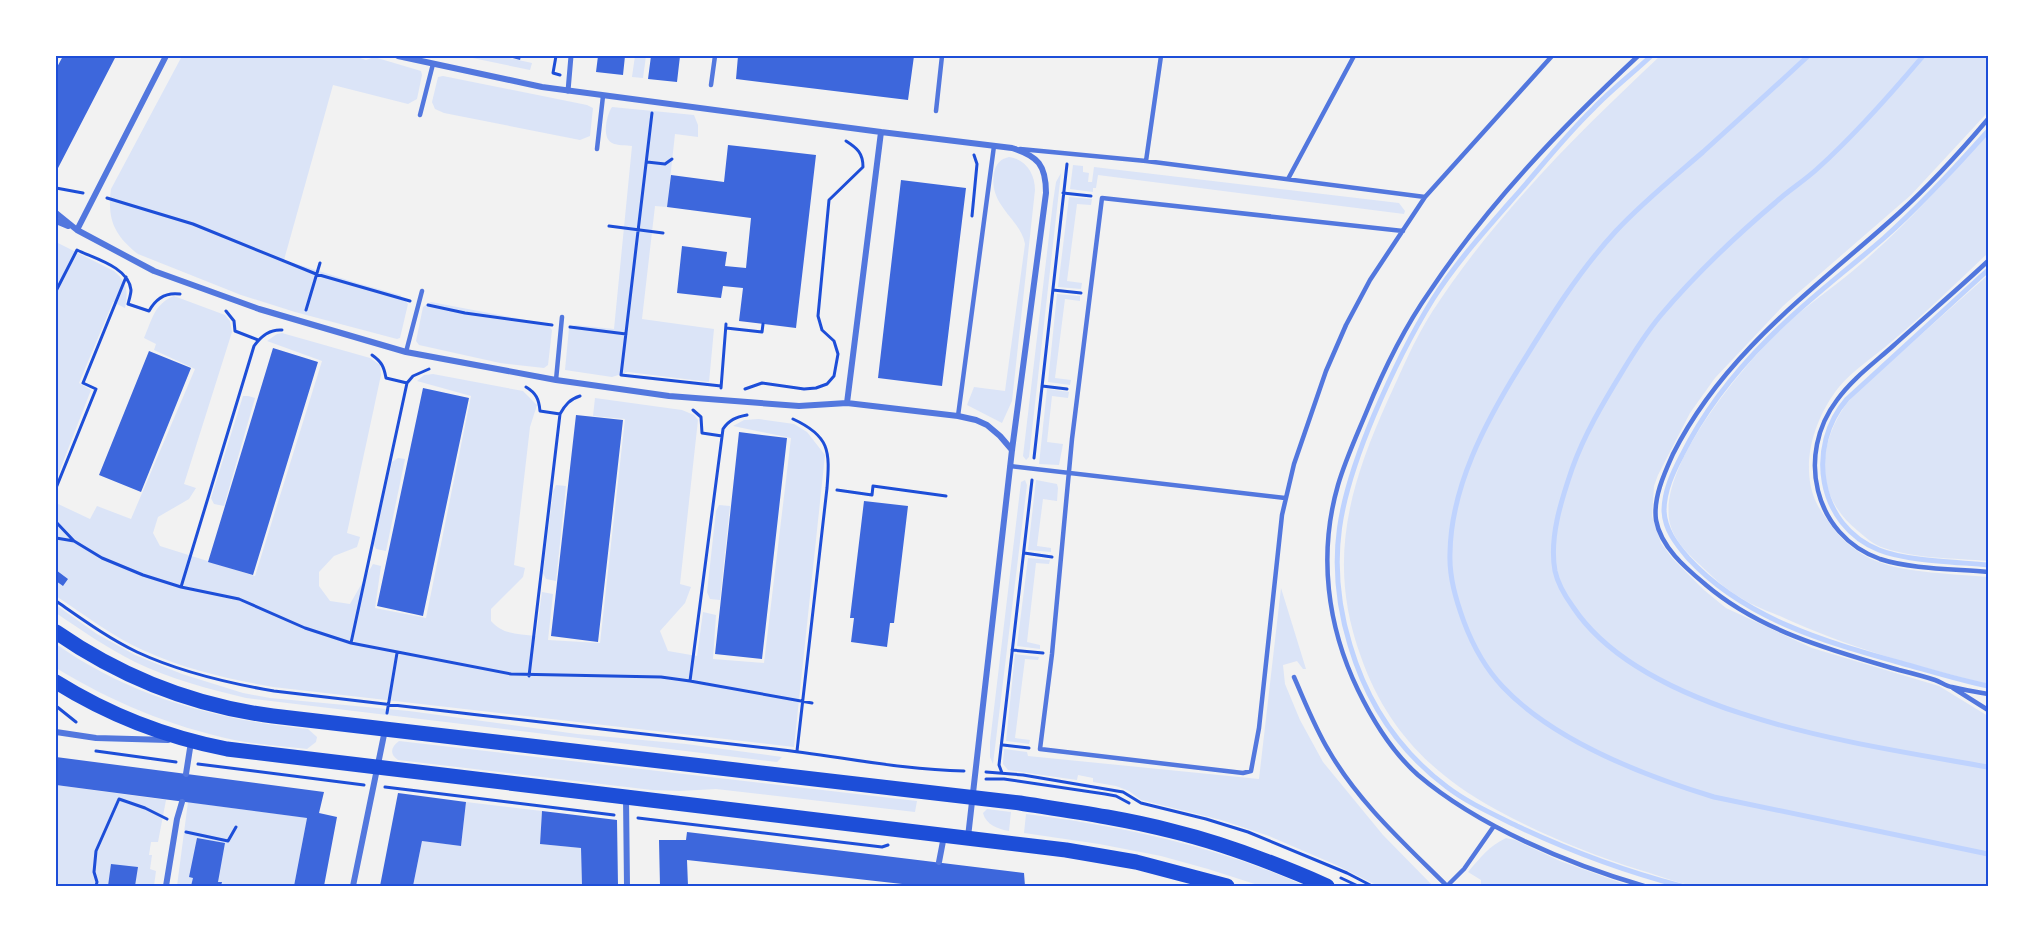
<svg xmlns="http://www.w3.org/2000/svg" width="2044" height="942" font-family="'Roboto Condensed',sans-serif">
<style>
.green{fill:#dbe4f7}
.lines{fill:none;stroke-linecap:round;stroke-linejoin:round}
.stream{stroke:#bfd3fe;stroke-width:5}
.building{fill:#3d67dc}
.path{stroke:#1d4ed8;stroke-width:3}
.service{stroke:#5277de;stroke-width:4.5}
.pedestrian{stroke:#5277de;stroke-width:5}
.minor{stroke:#5277de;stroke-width:6}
.primary{stroke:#1d4ed8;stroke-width:15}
.neatline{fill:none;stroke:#1d4ed8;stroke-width:2}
</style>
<rect width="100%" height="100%" fill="#f2f2f2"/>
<!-- green -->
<path class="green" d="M182,56H354L366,60L374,57L421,71L422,75L417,99L408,104L333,85L284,260L357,283L400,295L408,304L400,338L397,339L295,312L241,295L138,254C114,235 107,219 111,189Z
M463,56H500L532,63L530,70Z
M635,56H646L643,78L632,77Z
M1660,56H1988V112L1911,195L1783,306L1715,378L1690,413L1658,475L1654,486L1652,516L1661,543L1672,558L1704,590L1726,608L1812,648L1939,686L1988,716V886C1922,887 1855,886 1788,886C1766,886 1745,886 1723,886C1714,886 1704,888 1695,886C1676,883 1658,875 1640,870C1589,854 1541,834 1495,809C1430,773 1386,728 1361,657C1327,564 1348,489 1387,402C1401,372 1414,340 1432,312C1495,215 1577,134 1660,56Z
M443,76L587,105L593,108L590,136L580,140L444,113L435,109L432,102L438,77Z
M612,107L694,115L698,125V137L675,134L667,207L655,206L642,319L714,329L709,382L628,372L612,377L565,370L569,328L575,325L614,329L632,146C626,145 618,146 612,143C601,138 607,114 612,107Z
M1988,133V253C1956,283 1925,314 1891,342C1875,356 1853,370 1839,387C1815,417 1799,464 1816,502C1819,509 1824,515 1828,521C1840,539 1856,553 1876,561C1904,573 1957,574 1988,577V684C1919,667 1847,647 1782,617C1768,611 1753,606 1741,598C1725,589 1712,576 1699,564C1687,553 1674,540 1670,524C1656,468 1743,366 1781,329C1806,305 1836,286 1862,263C1907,224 1949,178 1988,133Z
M1009,157C1026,159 1035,174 1035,190L1012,401L1002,423L967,405L974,387L1005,391L1025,244C1021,219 988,206 994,173C996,164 1000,159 1009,157Z
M1073,165L1083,166V172L1089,173L1088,182H1092L1094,167L1399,203L1405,211L1404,214L1098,175L1096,188H1093V192L1070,189Z
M1061,173L1029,457L1026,460L1023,456L1053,202L1056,182Z
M1069,197L1092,199L1091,205L1077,204L1067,281L1082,283L1081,289L1058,287Z
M56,242L114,271C128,283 128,291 125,308L113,302L79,383L91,390L56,480Z
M1988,275V561C1954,558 1917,559 1884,548C1874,545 1865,537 1858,531C1818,499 1816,454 1841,412C1852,393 1873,378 1889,363C1922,334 1955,304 1988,275Z
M1057,294L1080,296V301L1065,299L1055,378L1071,380L1070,385L1048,382Z
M174,296L225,315L230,321L232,332L184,484L196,488L189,499L158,517L153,533L160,546L255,576L322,361L267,341L277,334L282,333L370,358L380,365L381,375L347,533L360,537L357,547L334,556L319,572V586L330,601L350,604L373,564L381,566L375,608L426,618L471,396L417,381L424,375L433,374L523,391L537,405L530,427L514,565L525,568L523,577L491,609V621C503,635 519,634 536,636L542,592L553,594L548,640L600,643L625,419L593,416L595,398L682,410L694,415L698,420L680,584L691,587L685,603L660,631L668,651L697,656L703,612L716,615L713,659L764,663L791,438L733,426L744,420L759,419L794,424L807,432L825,455L794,747L273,687C230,679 186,670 145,651C113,637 85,615 56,596V503L90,519L97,506L131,519L195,369L154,350L156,344L144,338C152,320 154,304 174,296Z
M431,302L547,324L552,330L548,365L544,368L500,363L419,345L416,341L423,307Z
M1047,389L1069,392L1068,398L1052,396L1047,442L1063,444L1059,465L1039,464Z
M243,396H248L255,398L224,506L214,504L211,498Z
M398,458L405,459L386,551L376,549L373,543L392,462Z
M1025,480L1027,485L993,764L990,757V742L1021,482Z
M1036,480L1057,484L1058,488L1057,501L1043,499L1037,546L1051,548V552L1028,550Z
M556,485L566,486L556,581L546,579L543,573L553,492Z
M719,505L730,506L720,600L710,599L707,592L716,511Z
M1028,558L1050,560L1049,564L1036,563L1027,642L1040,645V649L1017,646Z
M1281,588L1306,669H1303L1297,661L1283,665L1285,684L1300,720L1323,762L1383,835L1433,886H1378L1334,864L1269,836L1221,820L1141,800L1129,791L1116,786L1093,782V778L1078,775L1077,780L1008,770L1003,764L1004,749L1027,752L1028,756L1259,779Z
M56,605L97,634L135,655L182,674L243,693L270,698L409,711L577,734L686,744L782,757L777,762L246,698C209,689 170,679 135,662C107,648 81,630 56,613Z
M56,644C131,697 217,720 308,729L317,737L316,742L307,749C283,746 258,745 234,740C170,726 112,702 56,668Z
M1015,654L1039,657L1038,660L1025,659L1015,738L1030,740L1029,744L1006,741Z
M399,741L917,801L915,812L716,789L679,791L652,790L398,760C389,754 391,747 399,741Z
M56,785L166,800L158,842H151L149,855H152L150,869L156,871L154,886H56Z
M188,802L307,818L294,886H177Z
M466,802L542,811L540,844L581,848L582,886H413L422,841L461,846Z
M987,809L1011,812L1009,831C998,829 986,825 983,813Z
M1026,814C1121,826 1217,846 1305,886H1261L1208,869L1161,856L1099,844L1024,833Z
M1506,838L1515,840L1560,861L1630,886H1481V880L1468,872C1480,858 1489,846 1506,838Z"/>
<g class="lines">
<!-- stream -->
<path class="stream" d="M1651,56C1632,74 1611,90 1593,109C1563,138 1538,171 1510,202C1483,233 1455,264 1433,299C1410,336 1391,375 1374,415C1340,496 1324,559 1350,645C1367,703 1399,751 1447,787C1468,803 1493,814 1517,826C1570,851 1624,871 1681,886
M1808,56C1774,88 1738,120 1703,152C1673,178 1643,202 1616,231C1578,272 1548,321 1519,368C1485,423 1451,487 1450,553C1449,577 1456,600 1464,622C1473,646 1486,669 1503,687C1554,741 1645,776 1714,797L1988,854
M1923,56C1890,95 1855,135 1817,169C1804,181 1789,190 1776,202C1737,235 1694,276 1661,315C1646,333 1634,352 1622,372C1603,403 1584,435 1572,469C1561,501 1549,538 1555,571C1558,585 1565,596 1573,607C1646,717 1866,745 1988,767
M1988,131C1955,168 1921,205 1884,238C1845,272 1804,302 1768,339C1733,374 1704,411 1682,455C1673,472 1664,491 1664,511C1665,530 1676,544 1688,558C1743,618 1825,642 1901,663C1930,671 1959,680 1988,686
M1988,270L1847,399C1806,446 1817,525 1879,550C1906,561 1957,562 1988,565"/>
</g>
<!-- building -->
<path class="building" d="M63,56H116L57,170L56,169V69Z
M505,56H521L520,60Z
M598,56H625L623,75L596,72Z
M651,56H680L677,82L648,79Z
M738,56H914L908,100L736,79Z
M728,145L816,155L796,328L739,321L743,288L723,286L721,298L677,293L682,246L727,252L725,266L746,268L751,218L667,207L671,175L724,182Z
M901,180L966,188L942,386L878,378Z
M273,348L318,362L253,575L208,562Z
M149,351L191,368L141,492L99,475Z
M423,388L469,398L423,616L377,606Z
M576,415L623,420L598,642L551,636Z
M739,432L787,438L762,659L715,654Z
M864,501L908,506L894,623H890L887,647L851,642L854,618H850Z
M56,570L68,579L63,586L56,581Z
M56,757L324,792L319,813L337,817L324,886H294L307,818L56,785Z
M398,793L466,802L461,846L422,841L413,886H380Z
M542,811L617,820L618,886H582L581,848L540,844Z
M687,832L1024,873L1025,886H920L687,860L688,886H660L659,840H686Z
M197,838L225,843L218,882H222L221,886H191L193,878L189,877Z
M111,864L138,867L135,886H108Z"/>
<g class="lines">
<!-- path -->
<path class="path" d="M556,56L553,73L560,75
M647,162L665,164L672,159
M56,188L83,193
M1063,193L1091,196
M107,198L193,224L316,274L410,301
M972,216L977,164L974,155
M609,226L663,233
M1053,290L1081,293
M56,291L77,250C93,258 129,267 131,290C131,294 129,300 128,304L149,311C156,298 166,292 180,294
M428,305L465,313L552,325
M306,310L320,263
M226,311L234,321L235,331L258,340
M570,327L626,334
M726,328L762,332L763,324
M372,355C382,362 384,367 386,378L407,383
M621,375L721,386
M621,375L652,113
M1042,386L1067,389
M526,387C536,393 539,399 540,411L560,414
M721,388L726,324
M745,389L762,383L804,389L816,388L827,384L834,376L838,354L834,341L822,330L818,316L829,200L863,167C863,153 857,148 846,141
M693,410L701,417L702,433L722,436
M793,419C830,436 830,451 827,488L797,751
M1034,458L1067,164
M56,488L96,389L83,383L126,277
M837,490L872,495L873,486L946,496
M56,522L74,541L56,538
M74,541L102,558L143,575L181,587L239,599L305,628L351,643L511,674L661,677L690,681L812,703
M1024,553L1052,557
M181,587L254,346C261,336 270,329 282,330
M56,601C82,619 108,638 137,652C180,672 227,683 274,691C441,710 608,731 775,749C838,756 901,770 964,771
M351,643L407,383L413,376L429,369
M1012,650L1043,653
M529,676L560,414C565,405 570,399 580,396
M690,681L723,429C729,420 736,417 747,415
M56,706L76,722
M387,713L397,653
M1003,745L1029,748
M96,751L176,762
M198,764L364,785
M986,772L1023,775L1123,792L1141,803L1206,819L1248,832L1347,873L1372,886
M1002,773L999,765L1032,480
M986,779H1004L1105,794L1116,796L1129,803
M385,787L614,815
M638,818L882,847L888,845
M186,832L228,841L236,827
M1341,878L1358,886
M96,886L97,882L94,872L96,851L119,799L145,808L167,819"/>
<!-- service -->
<path class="service" d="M1638,56C1562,127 1488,204 1430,291C1404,328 1383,371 1366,413C1356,437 1345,461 1338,485C1318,554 1327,626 1358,690C1373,721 1391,751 1418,775C1478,826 1568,864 1644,886
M711,85L715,56
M936,111L942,56
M420,115L433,64
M1988,119C1960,152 1931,184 1899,213C1817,287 1724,352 1673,454C1664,474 1653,498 1656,520C1661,548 1687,569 1706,585C1760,631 1833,651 1899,670C1911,673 1923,676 1935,680C1941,682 1946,686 1952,687C1964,690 1976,692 1988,694
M597,149L603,96
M1020,149L1146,161L1425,197L1552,56
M1146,161L1161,56
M1288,179L1354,56
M1403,231L1102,198L1072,439L1052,654L1040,749L1243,773L1251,771L1259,728L1282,515L1294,464L1326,371L1346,325L1370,280L1425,197
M1988,261C1957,290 1925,317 1893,346C1874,363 1852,379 1837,400C1796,454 1813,535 1880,559C1910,569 1956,569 1988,572
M406,352L422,291
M556,380L562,317
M958,416L994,146
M1010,466L1285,498
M1294,677C1305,702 1315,728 1329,751C1359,803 1405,844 1447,886
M1953,688L1988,710
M1447,886L1464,869L1494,826"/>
<!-- pedestrian -->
<path class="pedestrian" d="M568,91L571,56"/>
<!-- minor -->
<path class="minor" d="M398,56L542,87L881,132L847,403
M881,132L1012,148C1038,156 1046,165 1046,193L1012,450L968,837
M56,213L77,230L154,271L259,309L406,352L556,380L669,396L799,406L847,403L958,416L976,420L987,425L1000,436L1012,450
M56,221L68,226
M77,230L166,56
M56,732L96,738L168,740
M186,774L191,742
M626,798L627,886
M939,862L944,836
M166,886L177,819L182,802
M353,886L385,730"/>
<!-- primary -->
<path class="primary" d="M56,632C121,677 194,706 273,716L1020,803C1071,811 1122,818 1172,831C1226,844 1277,864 1327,886
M56,682C109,715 165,737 227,749L1066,850L1136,862L1227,886"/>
</g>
<!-- border -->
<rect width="2044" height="942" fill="none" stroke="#ffffff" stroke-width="114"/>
<rect x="57" y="57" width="1930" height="828" class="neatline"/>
</svg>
